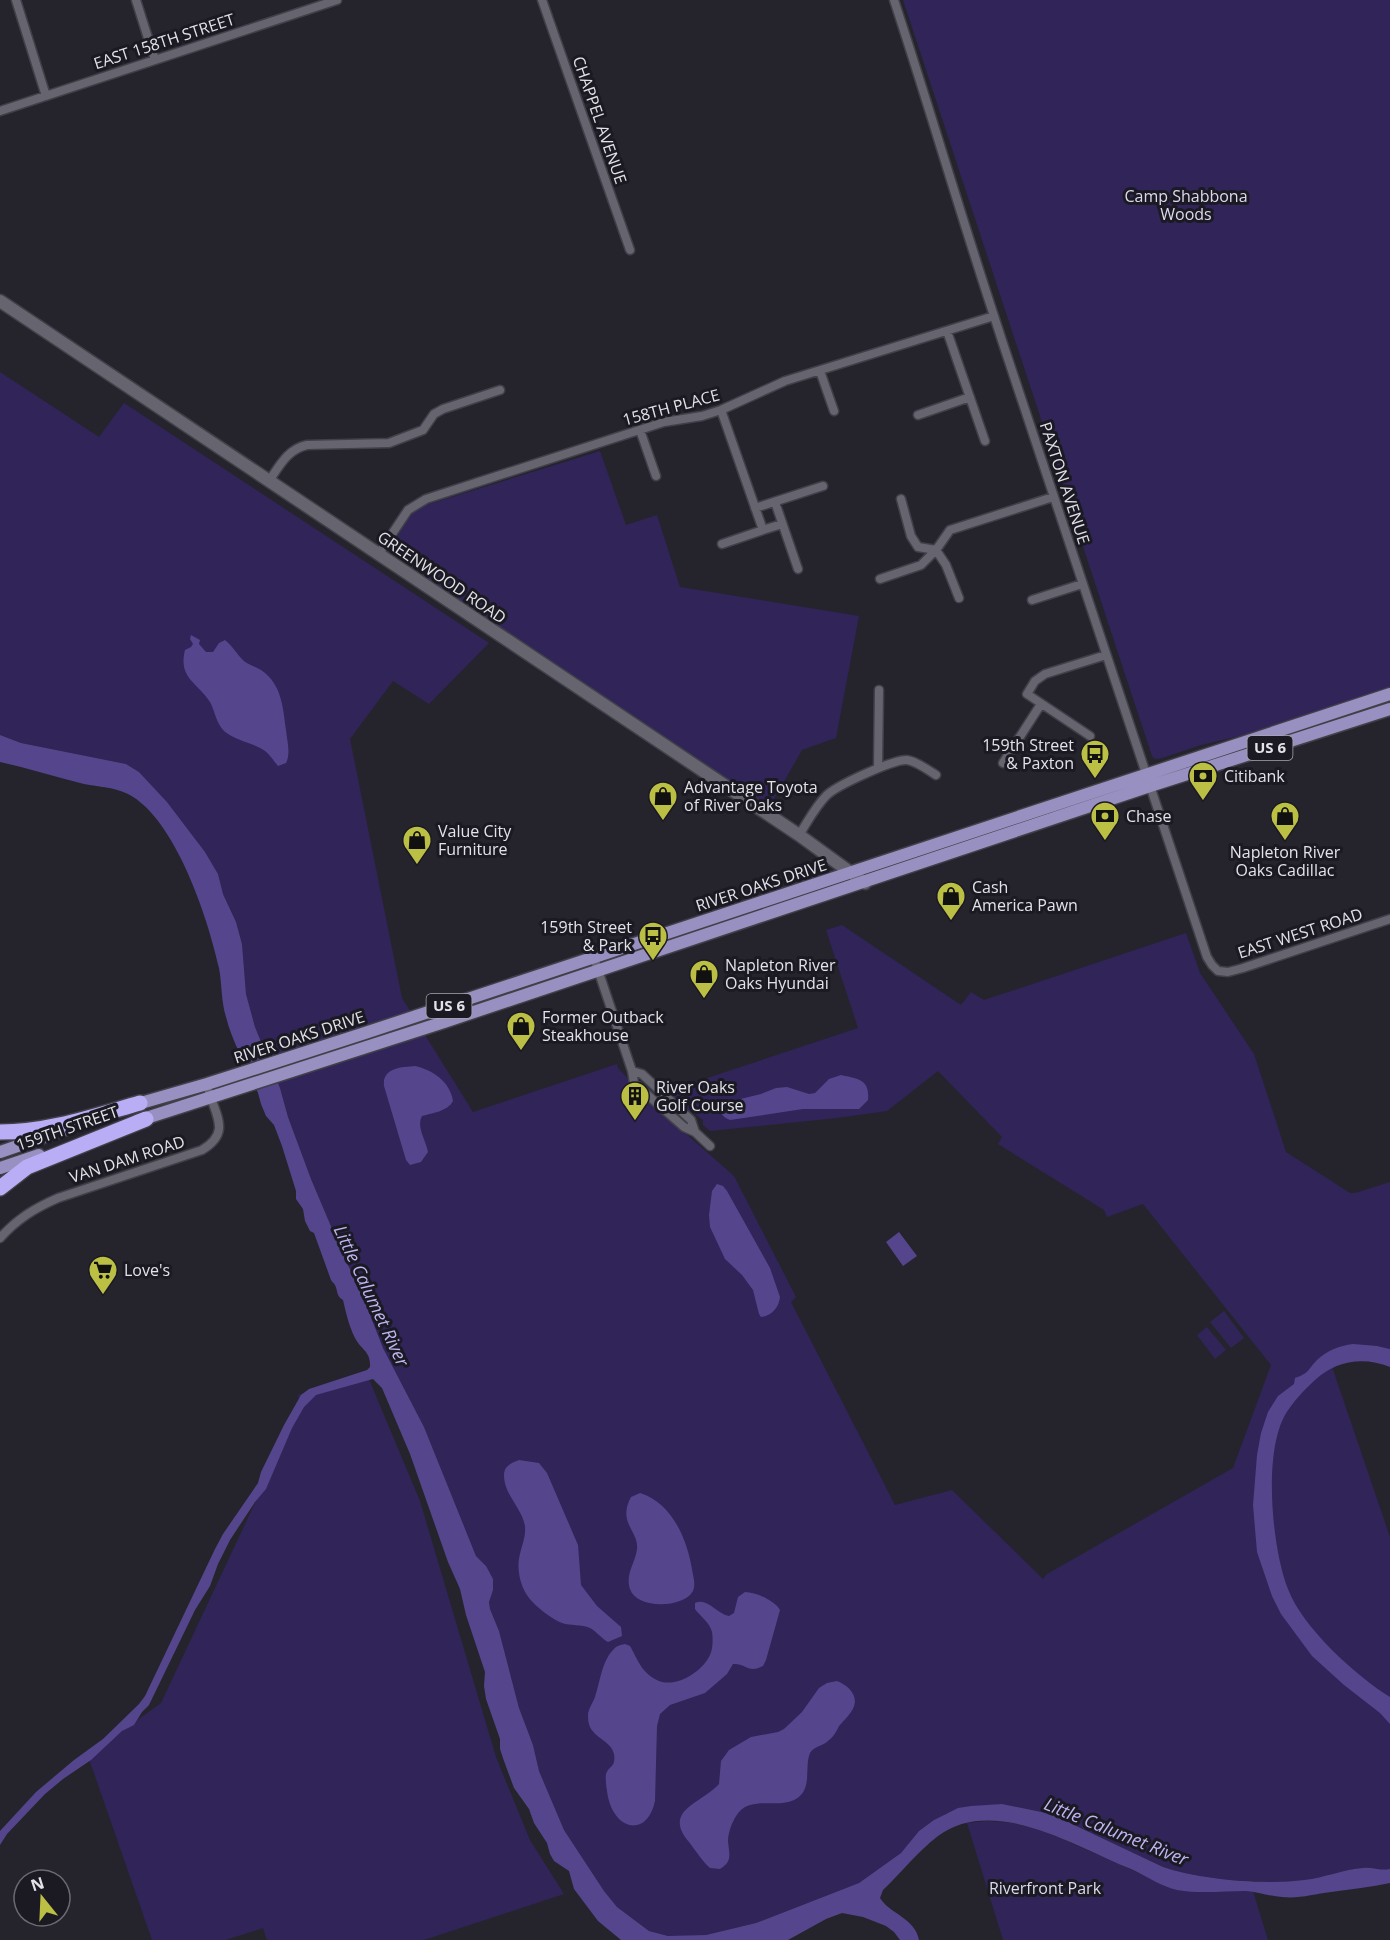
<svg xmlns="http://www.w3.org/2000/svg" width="1390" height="1940" font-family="'Open Sans',sans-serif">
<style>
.green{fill:#312459}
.water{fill:#55458c}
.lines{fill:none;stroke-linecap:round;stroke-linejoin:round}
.street-casing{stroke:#414048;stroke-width:11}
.secondary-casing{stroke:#414048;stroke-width:15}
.primary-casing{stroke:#414048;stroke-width:15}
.highway-casing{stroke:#414048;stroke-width:18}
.street{stroke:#66646f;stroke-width:8}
.secondary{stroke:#66646f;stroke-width:12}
.primary{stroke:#9890c0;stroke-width:12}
.highway{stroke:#b9adf6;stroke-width:15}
.labels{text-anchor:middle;stroke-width:6;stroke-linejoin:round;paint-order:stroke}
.shield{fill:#1b1a23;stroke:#a6a6ad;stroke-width:1.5}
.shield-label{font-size:15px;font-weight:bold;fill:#e2e2e8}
.street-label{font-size:16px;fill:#e2e2e8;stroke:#1b1a23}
.park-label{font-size:16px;fill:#dcd9ee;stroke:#1b1a23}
.poi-label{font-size:16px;fill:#e2e2e8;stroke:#1b1a23;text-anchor:start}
.water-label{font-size:18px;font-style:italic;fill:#bfb5f2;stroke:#1b1a23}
</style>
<rect width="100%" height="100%" fill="#25242d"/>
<!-- green -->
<path class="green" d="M903,0H1390V687L1248,734L1201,745L1162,758L1155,759L1152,756Z
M0,372L99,437L124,403L489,643L429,704L393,681L350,739L402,998L473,1112L617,1064L618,1068L650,1102L734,1176L796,1297L791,1302L895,1505L952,1490L1043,1579L1047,1574L1233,1468L1271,1365L1143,1204L1107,1217L1104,1210L998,1144L1002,1137L938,1071L887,1111L837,1118L710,1131L703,1125V1120L691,1111L687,1112L665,1092L858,1028L826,930L842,925L961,1005L971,992L984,1000L1186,933L1200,973L1254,1054L1286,1152L1350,1193H1355L1390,1182V1349L1377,1346L1327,1352L1390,1537V1869C1378,1871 1373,1867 1363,1868C1344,1869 1324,1878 1304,1880C1264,1885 1202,1880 1163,1867L1051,1814L1002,1804L989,1806L947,1813L919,1831L901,1853L859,1883L756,1923L706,1935L688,1936H668L649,1931L617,1907L604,1891L564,1830L539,1771L533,1745L519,1708L499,1631L490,1609L489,1602L493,1590L486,1566L476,1556L424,1427L383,1348L360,1289L344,1257L311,1179L288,1117L280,1088L255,1027L246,994L242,944L236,922L223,894L218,874L205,852L167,802L139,772L126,764L21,743L0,735Z
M600,451L626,525L657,515L680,587L859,616L836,738L802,750L770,806L665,740L486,621L390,549L413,509Z
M1224,1311L1244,1338L1231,1348L1210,1322Z
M1207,1327L1226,1350L1215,1359L1197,1335Z
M366,1372L420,1501L496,1757L530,1840L564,1894L424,1940H267L263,1928L226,1940H152L88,1756L161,1703L301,1405L298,1395Z
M988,1821L1012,1823L1042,1830L1139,1873L1226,1891H1253L1268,1940H1003L967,1823Z"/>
<!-- water -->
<path class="water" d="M191,635L200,640L199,644L206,652H213L219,643L225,640C233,646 237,655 244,661C249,665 256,667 261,670C282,684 283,708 286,730C287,741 291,753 286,763L278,766C273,760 269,753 262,749C250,742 234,740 224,731C216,723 215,711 210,702C197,682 178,678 185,650L191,647L193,644L190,639Z
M0,735L21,743L126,764L139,772L167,802L205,852L218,874L223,894L236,922L242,944L246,994L255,1027L280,1088L288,1117L311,1179L344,1257L360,1289L383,1348L424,1427L476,1556L486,1566L493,1579V1590L489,1602L490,1609L499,1631L519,1708L533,1745L539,1771L564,1830L604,1891L617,1907L649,1931L668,1936L706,1935L756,1923L782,1913L859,1883L901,1853L919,1831L934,1820L958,1808L971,1806L1002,1804L1051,1814L1163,1867C1202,1880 1264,1885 1304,1880C1324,1878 1344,1869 1363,1868C1373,1867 1378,1871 1390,1869V1883C1371,1887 1351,1889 1331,1892C1314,1894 1299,1899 1282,1897C1269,1896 1258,1892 1246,1891C1223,1891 1200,1894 1177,1890C1160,1886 1147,1876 1131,1869C1078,1848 994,1794 938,1836C918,1851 901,1873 883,1890L880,1898C890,1914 915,1918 919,1940H900L894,1932L886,1926L863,1917L842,1913L826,1919L788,1940H621L598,1921L574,1889L569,1871L554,1861L550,1854L547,1843L534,1823L529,1809L514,1788L504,1761L500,1749V1739L486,1699L484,1686L485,1672L466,1615L460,1589L448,1562L410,1454L382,1388L373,1379L316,1395L304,1407L292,1428L266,1489L255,1502L230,1540L218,1564L210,1586L195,1610L149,1705L142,1712L134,1725L122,1731L91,1760L63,1779L45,1794L7,1834L0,1845V1831L36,1792L74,1760L103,1739L139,1704L145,1696L215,1549L223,1534L258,1483L261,1472L284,1425L301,1395L309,1389L367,1370L370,1367C371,1351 361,1350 355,1338C349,1326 346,1313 343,1300C336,1296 338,1291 335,1285C334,1283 332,1282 331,1280L314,1233L310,1231L305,1221L303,1209L296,1199V1191L282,1146L274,1125L266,1116L261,1104L258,1093C248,1069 232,1042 226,1017C221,1001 222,984 219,968C208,918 175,818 128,794C114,787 99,787 84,784C56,777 28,768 0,762Z
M415,1066C432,1070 450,1081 453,1101C448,1111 433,1113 422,1116C416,1127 426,1140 428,1152L421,1162L410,1165L406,1160L384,1086C382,1068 401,1067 415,1066Z
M841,1075C858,1079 870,1079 868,1100L859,1109H803L730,1120C723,1117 720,1114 721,1107L724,1103L761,1094L776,1088L787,1087L809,1094L815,1093L829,1079Z
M717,1184L723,1186L727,1191L770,1268L780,1297C779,1307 772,1316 761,1317L759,1314L753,1290L742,1275L725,1259L710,1227L709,1215L712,1191Z
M899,1232L917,1256L903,1266L886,1242Z
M1353,1344L1377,1346L1390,1349V1367C1363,1356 1335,1361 1315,1380C1304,1390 1292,1403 1285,1415C1263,1454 1272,1549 1288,1589C1302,1627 1356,1676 1390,1697V1724L1380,1713L1344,1685L1312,1656L1281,1614L1272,1596L1257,1552L1253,1505L1257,1455L1261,1433L1268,1412L1278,1396L1294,1384L1295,1378C1310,1373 1308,1369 1317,1360C1328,1350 1339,1346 1353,1344Z
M519,1460L539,1463L547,1473L578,1545L581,1585L597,1606L621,1627L622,1636L608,1642C601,1638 597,1632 590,1628C581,1624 571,1626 562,1623C552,1619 536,1607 529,1598C520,1586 516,1568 520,1554C522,1545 526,1536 525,1526C522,1508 504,1495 504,1475C504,1466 511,1463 519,1460Z
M640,1493C672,1503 687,1539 692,1569C693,1576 696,1584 693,1591C684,1608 637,1610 630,1589C625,1574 635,1564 637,1549C639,1531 617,1523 631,1497Z
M745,1592C756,1592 775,1601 780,1610L766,1660L763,1666C748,1674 746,1663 733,1664L727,1674L705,1693L670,1705L660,1714L657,1726L655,1801C647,1838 615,1830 608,1797C607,1791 605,1780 606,1774C609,1765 616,1768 614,1754C611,1741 596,1739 590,1727C588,1723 588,1718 588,1714C589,1708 593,1702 595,1697C600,1682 602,1661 613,1650C616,1646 620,1645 625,1644L630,1646C638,1660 642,1674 659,1681C677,1688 703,1671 710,1655C713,1649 713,1638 712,1632C710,1623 700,1616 695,1609V1603C707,1597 717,1614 729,1616L734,1613L738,1597Z
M837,1681C850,1686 861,1698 851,1712C848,1717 843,1721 839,1726C836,1732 834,1736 828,1741C823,1746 814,1746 810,1753C804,1767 813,1789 796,1799C779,1809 753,1796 739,1812C733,1819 728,1832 728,1841C729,1854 733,1861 720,1869L710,1868C702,1861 696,1851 689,1842C662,1810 701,1804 719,1784L721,1761L729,1750L751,1737L778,1732L784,1729L802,1712L819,1688L827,1683Z"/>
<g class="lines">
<!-- street casing -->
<g class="street-casing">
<path id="street" d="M16,0L46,96
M136,0L155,60
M542,0L630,250
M894,0C929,106 960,213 995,319C1064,532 1136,744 1207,957L1212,965L1218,971L1228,972L1243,968L1390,919
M0,111L337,0
M947,331L985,441
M820,371L834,411
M721,410L763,530L782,524
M918,415L970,397
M640,430L656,476
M269,481C280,465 288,449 307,445L389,443L423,430L434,414L443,409L500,390
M901,499L911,536L918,547L936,550L946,565L959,598
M775,502L798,569
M755,508L823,486
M722,544L763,530
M378,555L408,510L426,499L664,422L702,416L721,410L785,381L994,316
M880,579L921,565L936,550L950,530L1053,497
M1032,600L1082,584
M1090,736L1027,694L1035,681L1045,674L1106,655
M1003,763L1041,704
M878,768L879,690
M799,835C807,823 815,807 826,796C835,786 894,759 907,760C916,761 928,770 936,775
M594,958L632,1071L634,1083L684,1127L695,1132L710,1146
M632,1071L642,1074L691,1120L695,1132
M0,1238C17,1219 35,1208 58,1198L202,1150C230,1133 217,1118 209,1092"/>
</g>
<!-- secondary casing -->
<g class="secondary-casing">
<path id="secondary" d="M0,301L799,835L865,883"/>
</g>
<!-- primary casing -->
<g class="primary-casing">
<path id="primary" d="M134,1105L207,1084L365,1033L1390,694
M137,1121L444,1022L1150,786L1390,709
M0,1152L64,1130
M0,1168L39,1155"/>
</g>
<!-- highway casing -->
<g class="highway-casing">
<path id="highway" d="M0,1132C48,1132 94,1116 140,1103
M0,1188L27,1167L146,1119"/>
</g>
<!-- street -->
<use href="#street" class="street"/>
<!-- secondary -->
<use href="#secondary" class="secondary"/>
<!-- primary -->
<use href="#primary" class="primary"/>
<!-- highway -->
<use href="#highway" class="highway"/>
</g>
<!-- icons -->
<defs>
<g id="bus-pin" transform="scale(1.5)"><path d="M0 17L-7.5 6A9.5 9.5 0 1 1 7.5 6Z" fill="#bbc045" stroke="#1b1a23"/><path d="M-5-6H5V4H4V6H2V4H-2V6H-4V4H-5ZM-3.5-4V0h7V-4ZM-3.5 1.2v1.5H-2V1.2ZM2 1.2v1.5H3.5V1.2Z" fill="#111"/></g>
<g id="bank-pin" transform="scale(1.5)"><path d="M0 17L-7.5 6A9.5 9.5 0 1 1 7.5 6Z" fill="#bbc045" stroke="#1b1a23"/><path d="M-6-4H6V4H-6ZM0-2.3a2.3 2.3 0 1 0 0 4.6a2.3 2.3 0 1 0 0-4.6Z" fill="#111"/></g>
<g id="shop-pin" transform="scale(1.5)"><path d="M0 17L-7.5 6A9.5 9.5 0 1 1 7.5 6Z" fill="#bbc045" stroke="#1b1a23"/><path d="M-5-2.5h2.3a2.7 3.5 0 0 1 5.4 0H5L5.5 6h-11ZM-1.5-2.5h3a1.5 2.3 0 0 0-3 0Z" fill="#111"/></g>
<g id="building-pin" transform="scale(1.5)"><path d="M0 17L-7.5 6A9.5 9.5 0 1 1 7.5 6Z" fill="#bbc045" stroke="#1b1a23"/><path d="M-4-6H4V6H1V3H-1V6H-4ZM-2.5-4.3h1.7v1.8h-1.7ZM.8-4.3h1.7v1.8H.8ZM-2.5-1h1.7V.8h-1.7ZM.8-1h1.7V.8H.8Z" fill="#111"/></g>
<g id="supermarket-pin" transform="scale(1.5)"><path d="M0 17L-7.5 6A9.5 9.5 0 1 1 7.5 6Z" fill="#bbc045" stroke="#1b1a23"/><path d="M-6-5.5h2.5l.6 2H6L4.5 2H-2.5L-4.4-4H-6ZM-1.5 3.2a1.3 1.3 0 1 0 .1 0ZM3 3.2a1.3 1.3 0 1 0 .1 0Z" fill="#111"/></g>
</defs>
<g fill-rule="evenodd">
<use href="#bus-pin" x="1095" y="754"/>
<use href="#bank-pin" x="1203" y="776"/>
<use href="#shop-pin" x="663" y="796"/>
<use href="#bank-pin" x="1105" y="816"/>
<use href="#shop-pin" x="1285" y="816"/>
<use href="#shop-pin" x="417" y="840"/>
<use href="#shop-pin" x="951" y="896"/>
<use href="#bus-pin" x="653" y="936"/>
<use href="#shop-pin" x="704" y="974"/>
<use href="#shop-pin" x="521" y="1026"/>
<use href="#building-pin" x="635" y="1096"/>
<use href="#supermarket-pin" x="103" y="1270"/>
</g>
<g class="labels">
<!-- shield labels -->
<g class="shield">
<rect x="1247.5" y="736" width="45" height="24" rx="4.5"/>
<rect x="426.5" y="994" width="45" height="24" rx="4.5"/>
</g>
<g class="shield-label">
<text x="1270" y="753">US 6</text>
<text x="449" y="1011">US 6</text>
</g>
<!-- street labels -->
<g class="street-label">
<text transform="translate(164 41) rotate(-18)" y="6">EAST 158TH STREET</text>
<text transform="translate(600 120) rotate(71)" y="6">CHAPPEL AVENUE</text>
<text transform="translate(671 407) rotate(-15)" y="6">158TH PLACE</text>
<text transform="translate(1065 483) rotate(72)" y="6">PAXTON AVENUE</text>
<text transform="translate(442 577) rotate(34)" y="6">GREENWOOD ROAD</text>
<text transform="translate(761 885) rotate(-18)" y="6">RIVER OAKS DRIVE</text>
<text transform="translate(1300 933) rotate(-18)" y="6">EAST WEST ROAD</text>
<text transform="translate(299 1037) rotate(-18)" y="6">RIVER OAKS DRIVE</text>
<text transform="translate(67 1128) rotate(-19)" y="6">159TH STREET</text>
<text transform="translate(127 1159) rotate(-18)" y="6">VAN DAM ROAD</text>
</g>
<!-- park labels -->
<g class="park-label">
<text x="1186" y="202">Camp Shabbona<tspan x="1186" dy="18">Woods</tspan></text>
<text x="1045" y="1894">Riverfront Park</text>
</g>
<!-- poi labels -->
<g class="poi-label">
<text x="1074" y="751" text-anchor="end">159th Street<tspan x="1074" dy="18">&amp; Paxton</tspan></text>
<text x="1224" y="782">Citibank</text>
<text x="684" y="793">Advantage Toyota<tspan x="684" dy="18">of River Oaks</tspan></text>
<text x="1126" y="822">Chase</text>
<text x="438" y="837">Value City<tspan x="438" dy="18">Furniture</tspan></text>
<text x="1285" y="858" text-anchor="middle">Napleton River<tspan x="1285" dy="18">Oaks Cadillac</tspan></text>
<text x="972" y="893">Cash<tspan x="972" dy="18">America Pawn</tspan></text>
<text x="632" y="933" text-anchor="end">159th Street<tspan x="632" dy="18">&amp; Park</tspan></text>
<text x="725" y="971">Napleton River<tspan x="725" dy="18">Oaks Hyundai</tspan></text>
<text x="542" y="1023">Former Outback<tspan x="542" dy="18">Steakhouse</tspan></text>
<text x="656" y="1093">River Oaks<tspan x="656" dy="18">Golf Course</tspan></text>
<text x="124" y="1276">Love's</text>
</g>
<!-- water labels -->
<g class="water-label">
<text transform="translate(371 1296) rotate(65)" y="6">Little Calumet River</text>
<text transform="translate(1116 1832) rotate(22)" y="6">Little Calumet River</text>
</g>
</g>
<!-- north arrow -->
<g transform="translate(42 1898) rotate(342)"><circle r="28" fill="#1b1a23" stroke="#6b6a72" stroke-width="1.5"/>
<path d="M0-4.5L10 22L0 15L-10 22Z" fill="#bbc045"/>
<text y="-9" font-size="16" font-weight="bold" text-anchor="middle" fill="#e2e2e8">N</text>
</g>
</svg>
